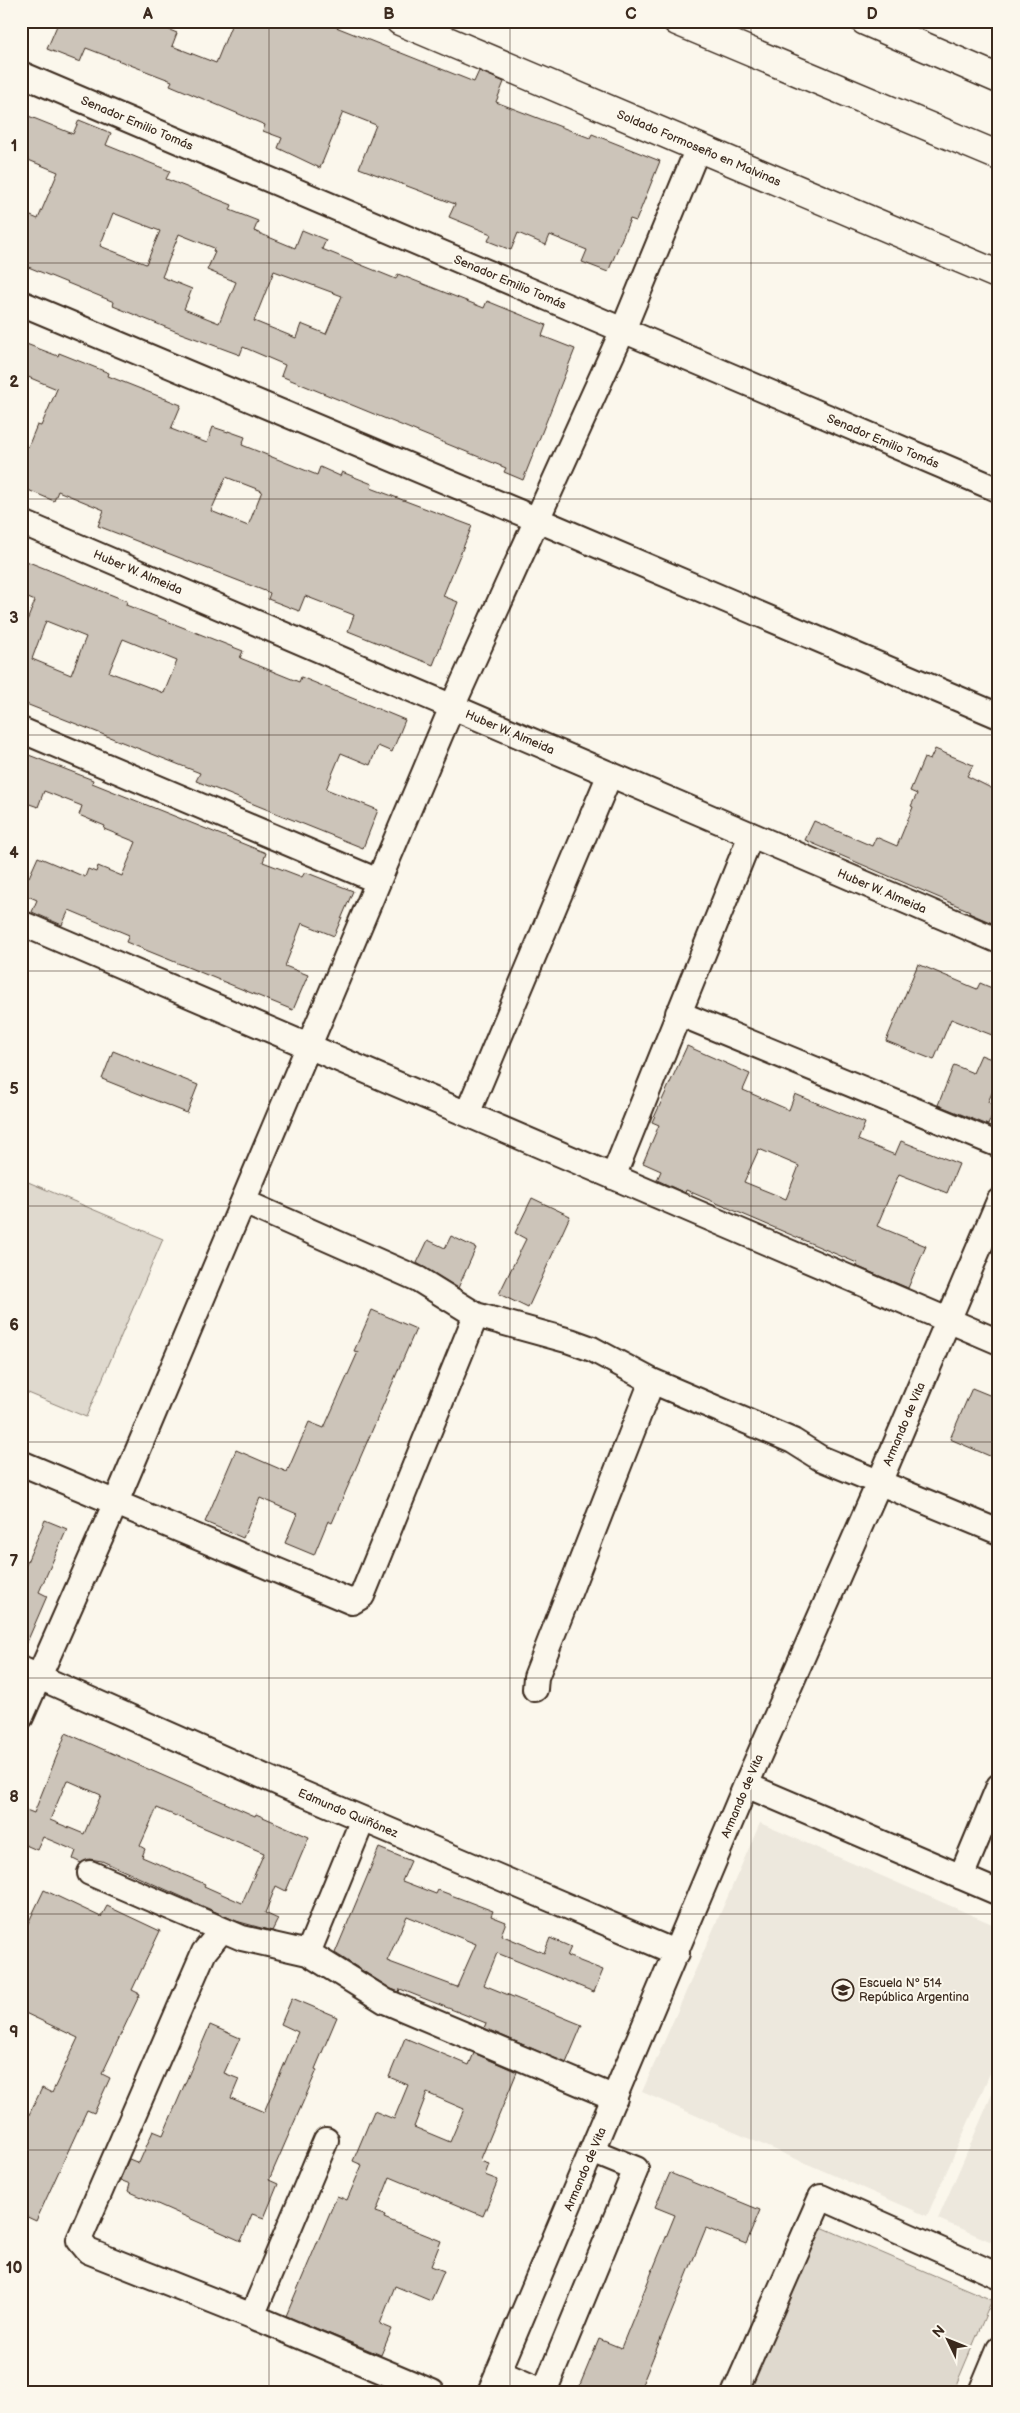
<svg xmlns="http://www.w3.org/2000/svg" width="1020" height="2413" font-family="'Balsamiq Sans',sans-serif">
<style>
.built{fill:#ede8dd}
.green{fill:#dfd9ce;stroke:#8d8276}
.building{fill:#ccc4b9;stroke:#3b2a1e;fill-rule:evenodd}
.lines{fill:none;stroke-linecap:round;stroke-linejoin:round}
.minor-casing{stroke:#3b2a1e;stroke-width:28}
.major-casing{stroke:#3b2a1e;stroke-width:31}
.minor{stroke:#fbf7ec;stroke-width:24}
.major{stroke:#fbf7ec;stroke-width:28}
.grid{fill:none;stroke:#3b2a1e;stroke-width:1;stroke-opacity:0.55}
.labels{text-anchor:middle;stroke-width:4;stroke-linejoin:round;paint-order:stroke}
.street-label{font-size:12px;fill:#3b2a1e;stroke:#fbf7ec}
.poi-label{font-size:12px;fill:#3b2a1e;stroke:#fbf7ec;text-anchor:start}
.neatline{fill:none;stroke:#3b2a1e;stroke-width:2}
.grid-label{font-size:16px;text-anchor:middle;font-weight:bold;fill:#3b2a1e}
</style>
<rect width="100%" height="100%" fill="#fbf7ec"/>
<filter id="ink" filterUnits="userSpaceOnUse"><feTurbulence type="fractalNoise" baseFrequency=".02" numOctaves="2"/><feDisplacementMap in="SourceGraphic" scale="10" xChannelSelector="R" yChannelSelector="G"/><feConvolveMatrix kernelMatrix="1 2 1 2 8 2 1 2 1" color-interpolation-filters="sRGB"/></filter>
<g filter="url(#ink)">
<!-- built -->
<path class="built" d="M760,1823L999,1927V2053L927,2216L642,2092Z
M999,2078V2245L938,2219Z"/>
<!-- green -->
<path class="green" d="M21,1179L163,1239L86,1417L21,1390Z
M819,2226L992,2300L953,2392H747Z"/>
<!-- building -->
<path class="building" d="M59,21H148L177,33L172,46L216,63L233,21H321L474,82L479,71L504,82L496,102L590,138L592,134L660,161L636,221L630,219L608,272L582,262L587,250L550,235L546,245L518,233L511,250L488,241L491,234L449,217L455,204L359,168L376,125L343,112L320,168L278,148L282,138L263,131L265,125L170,85L172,81L86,48L80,62L47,49Z
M21,113L73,134L79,120L111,133L106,145L170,171L166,179L232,205L230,210L258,221L254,231L295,248L302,230L326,240L322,249L396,279L398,274L484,308L487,301L546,325L542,336L575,349L523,480L504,472L506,468L281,376L285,365L243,347L240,355L175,331L113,306L114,302L21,264V212L38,219L58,172L21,157ZM113,213L160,231L146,264L100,246ZM179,234L214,248L213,251L215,252L207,270L236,282L219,323L184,309L192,289L162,277ZM274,271L342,296L326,334L301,324L296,338L254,321Z
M21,342L58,356L59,353L109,373L108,376L181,405L171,429L207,443L213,427L228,432V431L245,437L242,445L317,475L320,467L340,476L342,472L372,484L371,488L472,526L443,596L458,602L433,665L348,631L354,615L305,596L299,611L268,599L270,593L98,526L104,510L58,491L54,501L21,487V444L28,447L37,425L41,426L57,389L21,374ZM226,477L262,491L248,526L211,511Z
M21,559L127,601L126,605L243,651L240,658L299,682L301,677L405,720L392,752L378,746L370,765L341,753L326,789L378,810L363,848L196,781L200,773L21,702V635L35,601L21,595ZM46,621L86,637L71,675L32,659ZM123,639L177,661L164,693L109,672Z
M935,749L973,765L967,776L999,792V926L969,913L970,911L805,840L814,821L872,846L876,837L897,846L913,807L911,806L917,794L910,791L924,758L930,760Z
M21,752L93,780L92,783L266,853L263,862L302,877L305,872L353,891L334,936L302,923L285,966L308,975L293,1010L126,942L129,935L69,910L62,925L32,912L37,900L21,893V874L29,877L38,857L85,877L88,869L96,872L98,866L122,876L136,842L104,829L105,826L79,815L82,806L44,791L38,807L21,801Z
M918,964L977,989L980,983L999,991V1019L992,1035L951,1019L934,1060L886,1041Z
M687,1046L750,1074L743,1090L789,1110L795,1094L865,1123L858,1140L895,1155L901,1141L959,1164L947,1193L899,1174L877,1226L926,1246L908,1288L856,1266L857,1263L686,1190L685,1193L657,1180L661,1171L643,1163L659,1125L652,1122ZM759,1149L799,1166L786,1199L744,1182Z
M113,1051L198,1085L187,1113L102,1079Z
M981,1055L999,1062V1077L988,1102L996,1106L988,1125L938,1105L954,1065L973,1073Z
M532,1198L570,1216L528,1308L499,1294L526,1239L515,1233Z
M451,1236L476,1248L458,1288L417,1263L428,1240L445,1248Z
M372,1310L416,1329L332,1523L328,1521L314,1555L285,1543L297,1514L260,1498L243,1538L205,1522L236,1450L287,1472L309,1422L324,1428L358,1352L354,1351Z
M972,1388L999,1399V1460L950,1439Z
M45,1520L67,1529L39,1592L47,1596L21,1656V1576Z
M66,1733L255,1816L256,1814L309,1837L286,1891L276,1886L265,1913L278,1919L272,1931L236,1921L102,1861L89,1859L81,1863L73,1859L76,1851L43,1837L37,1850L21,1843V1808L34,1813ZM67,1780L101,1795L84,1834L50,1820ZM157,1808L264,1853L242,1903L204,1886L205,1884L142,1857L145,1849L140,1846Z
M379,1848L411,1861L402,1881L436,1894L438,1890L493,1911L491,1916L506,1922L501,1935L544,1953L550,1938L571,1947L567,1956L603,1970L594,1992L497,1953L484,1985L582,2025L566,2063L484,2028L486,2023L400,1989L399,1992L391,1989L335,1953ZM407,1916L476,1944L457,1987L387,1961Z
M44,1890L101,1917L107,1906L160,1931L132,1990L140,1994L102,2074L110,2078L94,2113L87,2110L36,2221L21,2214V2131L42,2088L52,2093L78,2038L21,2011V1938Z
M292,1998L337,2017L315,2069L317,2070L269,2180L278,2184L264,2218L252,2214L241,2241L128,2191L130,2184L120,2180L129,2159L139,2163L153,2131L163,2135L210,2025L240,2038L224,2073L239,2079L231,2098L264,2112L298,2032L281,2024Z
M405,2038L469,2065L474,2053L517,2072L480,2161L489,2164L485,2175L498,2180L483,2216L390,2177L376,2212L385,2215L384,2218L441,2241L431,2266L444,2271L431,2301L395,2286L380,2324L392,2329L381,2355L286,2316L337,2196L347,2200L362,2165L353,2161L374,2111L394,2119L408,2085L389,2077ZM427,2093L464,2109L450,2142L414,2127Z
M670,2173L760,2210L746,2244L706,2228L639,2392H577L599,2339L621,2348L675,2215L655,2207Z"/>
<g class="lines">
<!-- minor casing -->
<g class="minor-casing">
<path id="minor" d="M21,74L999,490
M21,303L538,520L999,716
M21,522L999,941
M21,730L378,881
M21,923L999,1342
M678,1013L999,1145
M467,1114L610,774
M613,1177L751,835
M244,1202L418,1279L476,1315L570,1341L592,1349L652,1381L793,1441L820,1458L999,1532
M21,1463L352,1602L362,1596L476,1315
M21,1669L290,1788L677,1953
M535,1689L536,1677L652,1381
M21,1717L116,1502L452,707L623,330L698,148
M746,1785L999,1893
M90,1873L242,1938L308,1953L385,2001L615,2098
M961,1877L999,1786
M222,1930L204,1952L79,2240L88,2251L252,2316L432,2392
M308,1953L363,1819
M252,2316L326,2140
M498,2372L544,2392
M490,2392L746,1785L879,1483L999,1201
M544,2392L636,2169L592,2151
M735,2392L821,2197L999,2276
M981,2392L999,2349"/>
</g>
<!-- major casing -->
<g class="major-casing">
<path id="major" d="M400,21L999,275
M677,21L999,156
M865,21L999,79"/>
</g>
<!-- minor -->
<use href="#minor" class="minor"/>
<!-- major -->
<use href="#major" class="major"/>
</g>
</g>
<!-- grid -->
<path class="grid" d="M269,21V2392M510,21V2392M751,21V2392M21,263H999M21,499H999M21,735H999M21,971H999M21,1206H999M21,1442H999M21,1678H999M21,1914H999M21,2150H999"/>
<!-- icons -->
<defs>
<g id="school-ring" transform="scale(1.125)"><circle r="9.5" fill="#fbf7ec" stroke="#3b2a1e" stroke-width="1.5"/><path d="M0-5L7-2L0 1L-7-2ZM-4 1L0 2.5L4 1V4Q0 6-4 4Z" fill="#3b2a1e"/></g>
</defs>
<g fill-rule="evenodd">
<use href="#school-ring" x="843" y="1990"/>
</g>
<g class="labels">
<!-- street labels -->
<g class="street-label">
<text transform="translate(137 123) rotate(23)" y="4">Senador Emilio Tomás</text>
<text transform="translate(699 148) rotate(23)" y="4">Soldado Formoseño en Malvinas</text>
<text transform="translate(510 282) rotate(23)" y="4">Senador Emilio Tomás</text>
<text transform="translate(883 441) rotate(23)" y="4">Senador Emilio Tomás</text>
<text transform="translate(138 572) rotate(23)" y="4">Huber W. Almeida</text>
<text transform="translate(510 732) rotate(23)" y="4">Huber W. Almeida</text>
<text transform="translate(882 891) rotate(23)" y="4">Huber W. Almeida</text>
<text transform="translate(904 1424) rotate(-67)" y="4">Armando de Vita</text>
<text transform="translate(742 1796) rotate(-67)" y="4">Armando de Vita</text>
<text transform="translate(348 1813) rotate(23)" y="4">Edmundo Quiñónez</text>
<text transform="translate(585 2169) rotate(-67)" y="4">Armando de Vita</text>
</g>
<!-- poi labels -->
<g class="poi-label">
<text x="859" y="1987">Escuela Nº 514<tspan x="859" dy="14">República Argentina</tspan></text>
</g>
</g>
<!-- margin -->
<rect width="1020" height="2413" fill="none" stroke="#fbf7ec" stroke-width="55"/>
<!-- north arrow -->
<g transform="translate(948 2340) rotate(313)" stroke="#fbf7ec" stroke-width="4" paint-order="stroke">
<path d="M0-4L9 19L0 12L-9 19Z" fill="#3b2a1e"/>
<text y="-8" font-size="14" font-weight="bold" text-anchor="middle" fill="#3b2a1e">N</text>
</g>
<rect x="28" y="28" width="964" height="2358" class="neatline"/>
<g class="grid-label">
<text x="148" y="19">A</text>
<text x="389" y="19">B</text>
<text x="631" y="19">C</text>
<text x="872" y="19">D</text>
<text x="14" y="151">1</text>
<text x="14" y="387">2</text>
<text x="14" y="623">3</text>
<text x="14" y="858">4</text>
<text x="14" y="1094">5</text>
<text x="14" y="1330">6</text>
<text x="14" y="1566">7</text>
<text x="14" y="1802">8</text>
<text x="14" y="2037">9</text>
<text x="14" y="2273">10</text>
</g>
</svg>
